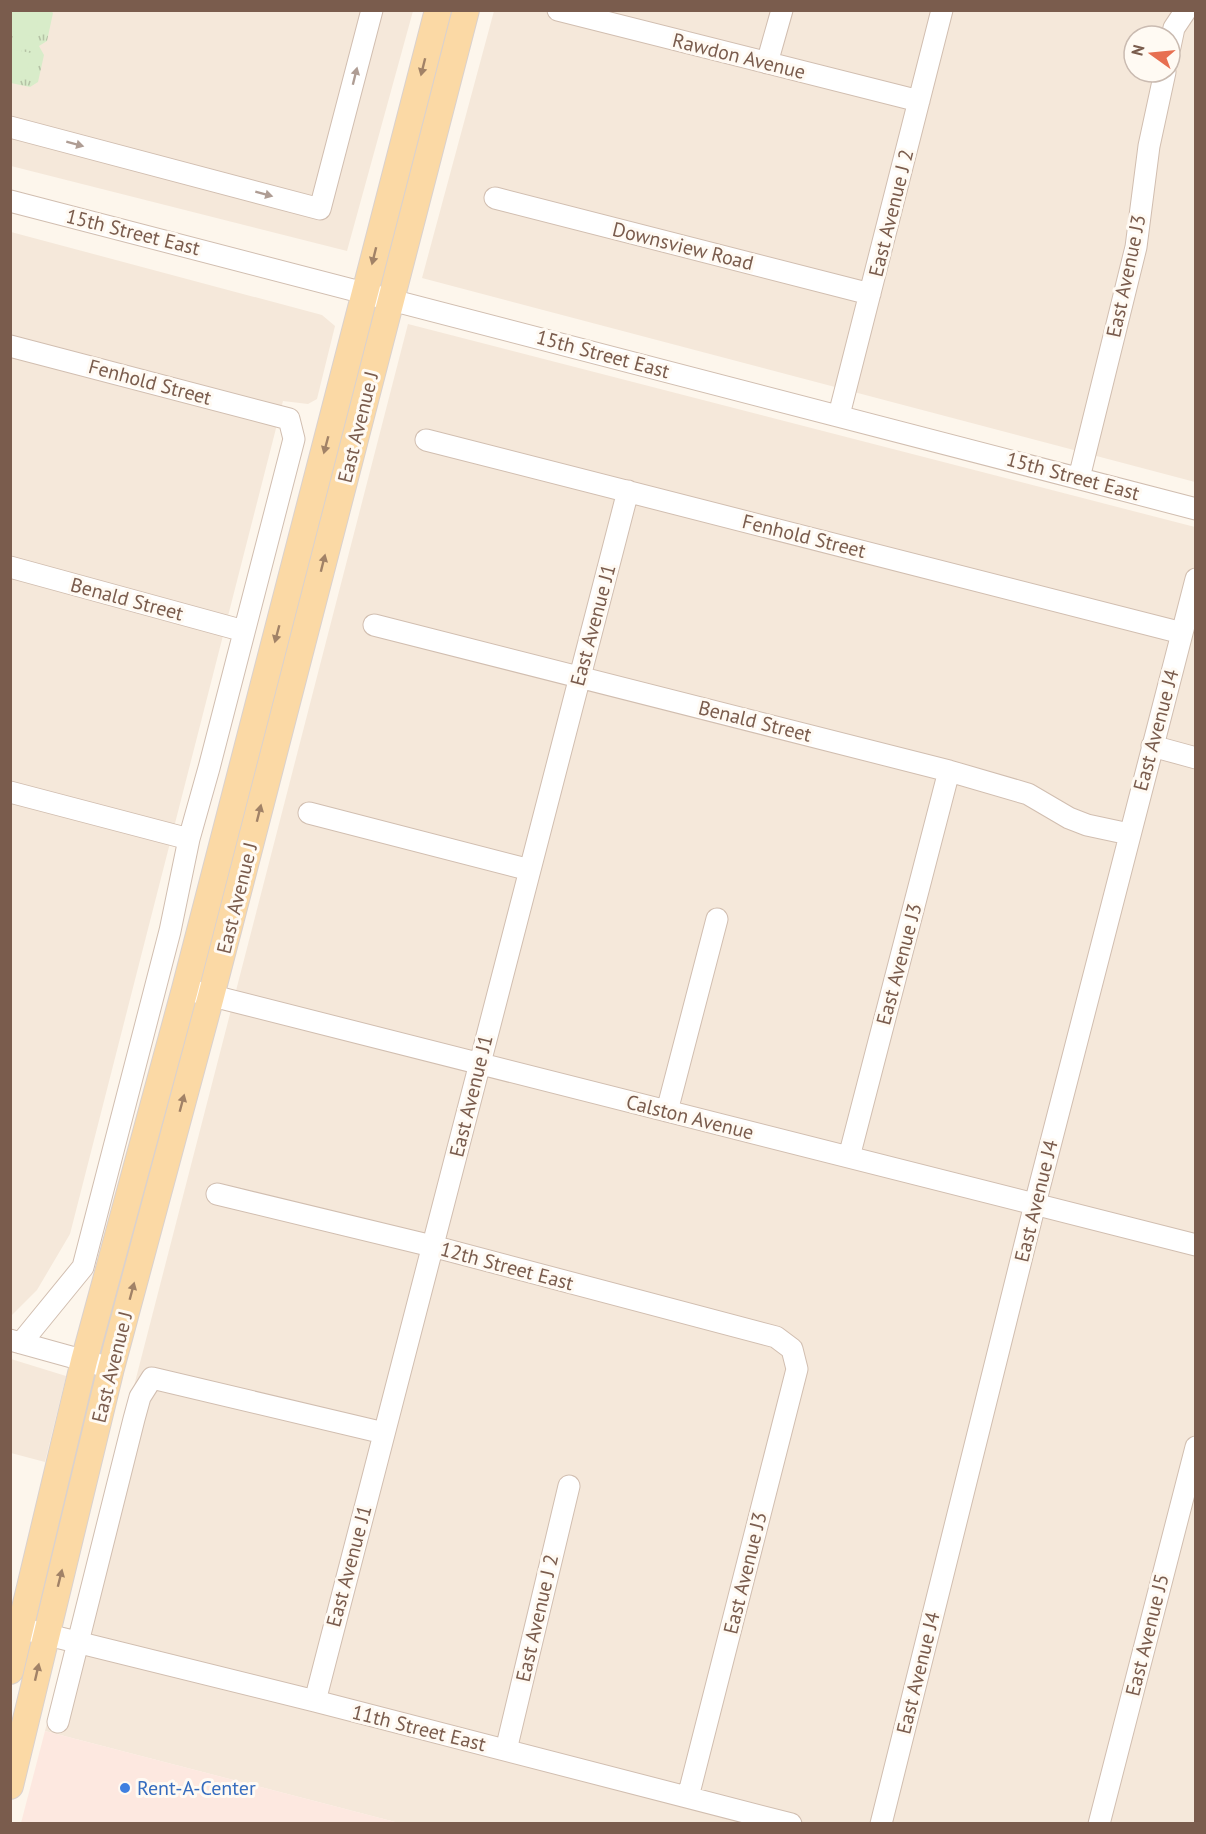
<svg xmlns="http://www.w3.org/2000/svg" width="1206" height="1834" font-family="'PT Sans',sans-serif">
<style>
.residential{fill:#f5e8da;fill-rule:evenodd}
.commercial{fill:#fde8e0}
.grass{fill:url(#grass-tufts)}
.garden{fill:#d8ecc9}
.lines{fill:none;stroke-linecap:round;stroke-linejoin:round}
.minor-casing{stroke:#d1beb0;stroke-width:23}
.major-casing{stroke:#dad1cd;stroke-width:28}
.minor{stroke:#fff;stroke-width:21}
.major{stroke:#fbd9a5;stroke-width:26}
.oneway{fill:#a18267}
.oneway2{fill:#af9d94}
.shop-dot{fill:#3f7fe0;stroke:#fffaf3;stroke-width:2}
.labels{text-anchor:middle;stroke-width:6;stroke-linejoin:round;paint-order:stroke}
.street-label{font-size:20px;fill:#7a5c4d;stroke:#fffaf3}
.shop-label{font-size:20px;fill:#366cbe;stroke:#fffaf3;text-anchor:start}
</style>
<defs>
<pattern id="grass-tufts" width="24" height="20" patternUnits="userSpaceOnUse" patternTransform="scale(1.5)"><rect width="24" height="20" fill="#d8ecc9"/><path d="M3 7l-1-3M5 7V3M7 7l1-3M15 17l-1-3M17 17v-4M19 17l1-3" fill="none" stroke="#b4c2a5"/></pattern>
</defs>
<rect width="100%" height="100%" fill="#fdf6ec"/>
<!-- residential -->
<path class="residential" d="M10,11H413L347,251L11,166Z
M494,11H1195V482L422,278ZM1134,36H1170V72H1134Z
M11,232L322,315L335,326L317,399L308,404L283,401L70,1234L37,1290L11,1316Z
M408,324L1195,527V1823H399L45,1731Z
M11,1359L66,1376L45,1462L11,1453Z"/>
<!-- commercial -->
<path class="commercial" d="M45,1731L399,1823H21Z"/>
<!-- grass -->
<path class="grass" d="M11,11H51L53,13L47,41L39,46L44,55L38,82L30,87L11,83Z"/>
<!-- garden -->
<path class="garden" d="M11,10L40,11L34,37L11,31Z
M11,49L31,53L25,79L11,76Z"/>
<g class="lines">
<!-- minor casing -->
<g class="minor-casing">
<path id="minor" d="M558,10L919,101
M1170,47L1174,28L1186,10
M767,63L782,10
M10,127L320,209L372,10
M495,198L870,294
M10,201L1196,509
M10,346L289,419L294,439L209,768L189,839L170,931L83,1267L21,1343
M839,415L942,10
M426,440L1182,633
M1079,478L1136,247L1149,146L1165,72
M10,567L244,631
M374,625L949,771L1028,794L1069,818L1087,825L1129,834
M1152,746L1196,758
M10,792L189,839
M309,813L530,870
M197,992L1196,1245
M667,1111L717,919
M849,1157L949,771
M217,1194L432,1246L776,1337L792,1349L797,1369L688,1797
M10,1340L111,1368
M32,1631L315,1701L791,1824
M315,1701L628,491
M58,1722L134,1419L140,1397L152,1378L384,1433
M506,1750L569,1486
M881,1824L1035,1204L1196,579
M1099,1824L1196,1447"/>
</g>
<!-- major casing -->
<g class="major-casing">
<path id="major" d="M10,1671L84,1361L185,989L438,10
M10,1786L111,1368L211,996L466,10"/>
</g>
<!-- minor -->
<use href="#minor" class="minor"/>
<!-- major -->
<use href="#major" class="major"/>
</g>
<!-- one-way arrows -->
<defs><path id="oneway-solid" d="M-6-.8H1V-3.2L6.5 0L1 3.2V.8H-6Z" transform="scale(1.5)"/></defs>
<g class="oneway">
<use href="#oneway-solid" transform="translate(423 67) rotate(104)"/>
<use href="#oneway-solid" transform="translate(374 256) rotate(104)"/>
<use href="#oneway-solid" transform="translate(326 445) rotate(105)"/>
<use href="#oneway-solid" transform="translate(323 563) rotate(-76)"/>
<use href="#oneway-solid" transform="translate(277 634) rotate(105)"/>
<use href="#oneway-solid" transform="translate(259 813) rotate(-76)"/>
<use href="#oneway-solid" transform="translate(182 1103) rotate(-75)"/>
<use href="#oneway-solid" transform="translate(132 1291) rotate(-75)"/>
<use href="#oneway-solid" transform="translate(60 1578) rotate(-76)"/>
<use href="#oneway-solid" transform="translate(37 1672) rotate(-77)"/>
</g>
<g class="oneway2">
<use href="#oneway-solid" transform="translate(355 76) rotate(-76)"/>
<use href="#oneway-solid" transform="translate(75 144) rotate(15)"/>
<use href="#oneway-solid" transform="translate(264 194) rotate(15)"/>
</g>
<!-- markers -->
<circle class="shop-dot" cx="125" cy="1788" r="6"/>
<g class="labels">
<!-- street labels -->
<g class="street-label">
<text transform="translate(739 56) rotate(14)" y="7">Rawdon Avenue</text>
<text transform="translate(891 213) rotate(-76)" y="7">East Avenue J 2</text>
<text transform="translate(133 232) rotate(14)" y="7">15th Street East</text>
<text transform="translate(683 246) rotate(14)" y="7">Downsview Road</text>
<text transform="translate(1126 276) rotate(-78)" y="7">East Avenue J3</text>
<text transform="translate(603 354) rotate(15)" y="7">15th Street East</text>
<text transform="translate(150 382) rotate(15)" y="7">Fenhold Street</text>
<text transform="translate(358 427) rotate(-76)" y="7">East Avenue J</text>
<text transform="translate(1073 476) rotate(15)" y="7">15th Street East</text>
<text transform="translate(804 536) rotate(14)" y="7">Fenhold Street</text>
<text transform="translate(127 599) rotate(15)" y="7">Benald Street</text>
<text transform="translate(593 625) rotate(-75)" y="7">East Avenue J1</text>
<text transform="translate(755 721) rotate(14)" y="7">Benald Street</text>
<text transform="translate(1156 730) rotate(-75)" y="7">East Avenue J4</text>
<text transform="translate(237 898) rotate(-76)" y="7">East Avenue J</text>
<text transform="translate(899 964) rotate(-75)" y="7">East Avenue J3</text>
<text transform="translate(471 1096) rotate(-76)" y="7">East Avenue J1</text>
<text transform="translate(690 1117) rotate(14)" y="7">Calston Avenue</text>
<text transform="translate(1036 1201) rotate(-76)" y="7">East Avenue J4</text>
<text transform="translate(507 1266) rotate(15)" y="7">12th Street East</text>
<text transform="translate(112 1367) rotate(-76)" y="7">East Avenue J</text>
<text transform="translate(349 1566) rotate(-75)" y="7">East Avenue J1</text>
<text transform="translate(745 1573) rotate(-76)" y="7">East Avenue J3</text>
<text transform="translate(537 1618) rotate(-77)" y="7">East Avenue J 2</text>
<text transform="translate(1147 1635) rotate(-76)" y="7">East Avenue J5</text>
<text transform="translate(918 1673) rotate(-76)" y="7">East Avenue J4</text>
<text transform="translate(419 1728) rotate(14)" y="7">11th Street East</text>
</g>
<!-- shop labels -->
<g class="shop-label">
<text x="137" y="1795">Rent-A-Center</text>
</g>
</g>
<!-- border -->
<rect width="1206" height="1834" fill="none" stroke="#7a5c4d" stroke-width="24"/>
<!-- north arrow -->
<g transform="translate(1152 54) rotate(285)"><circle r="28" fill="#fffaf3" stroke="#cabbb1" stroke-width="1.5"/>
<path d="M0-4.5L10 22L0 15L-10 22Z" fill="#e76f51"/>
<text y="-9" font-size="16" font-weight="bold" text-anchor="middle" fill="#7a5c4d">N</text>
</g>
</svg>
